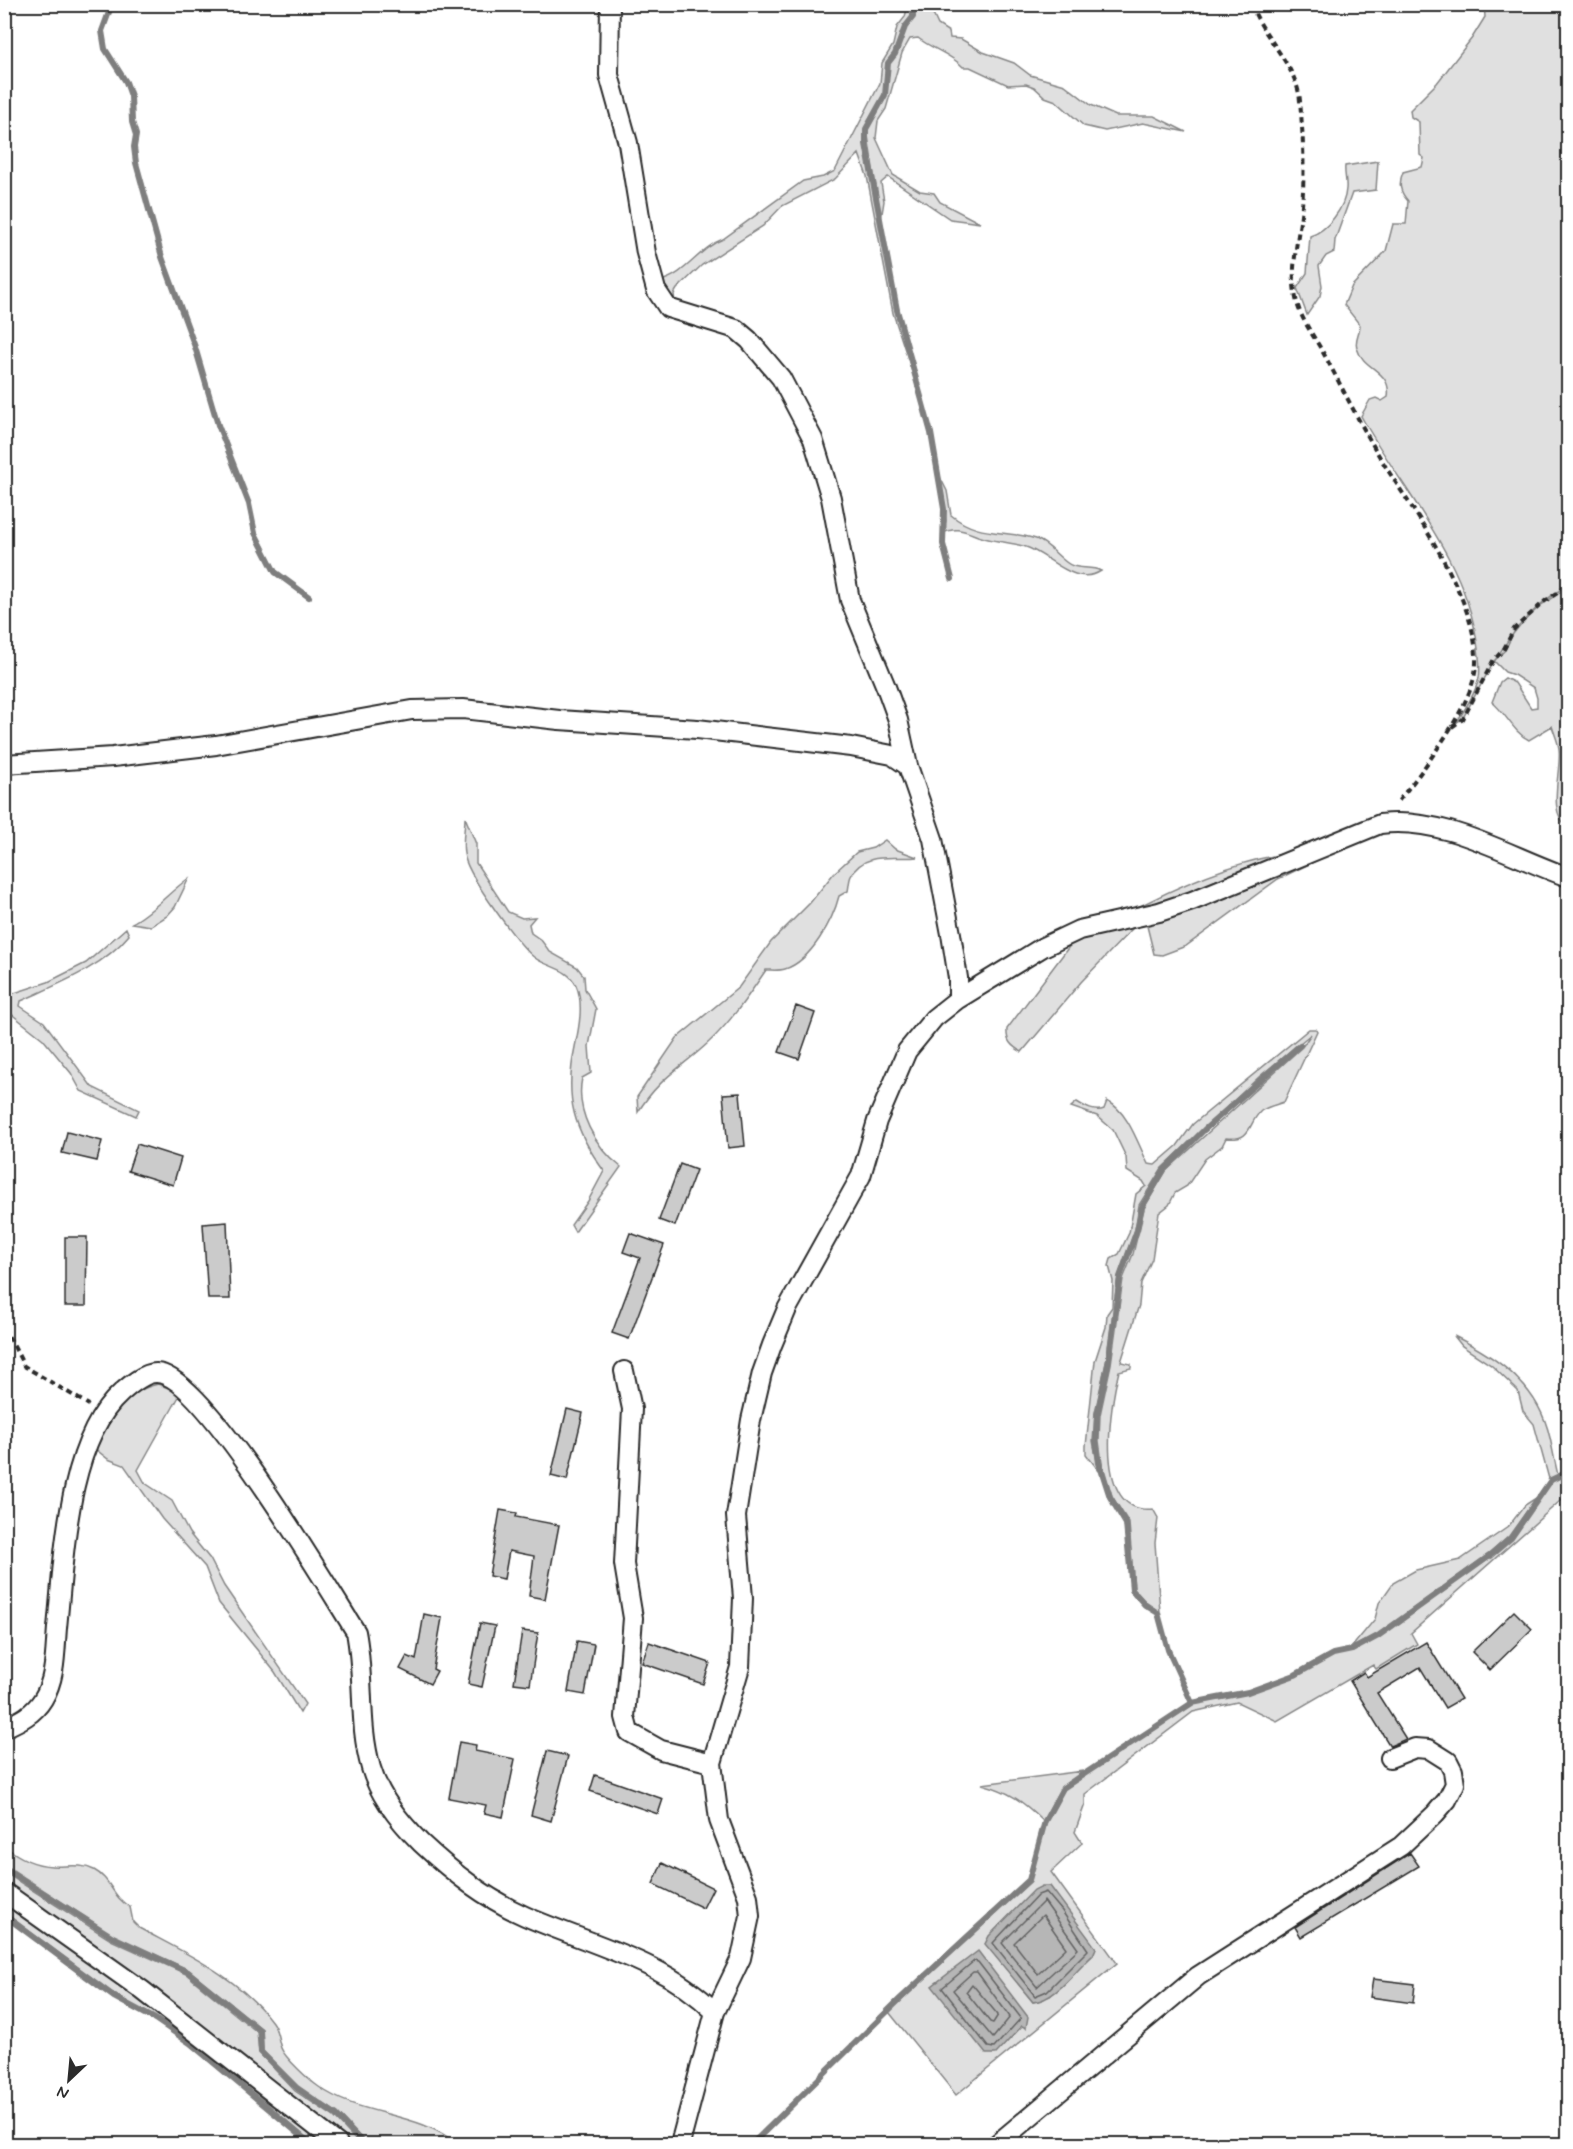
<svg xmlns="http://www.w3.org/2000/svg" width="1573" height="2149" font-family="Mynerve,sans-serif">
<style>
.green{fill:#e0e0e0;stroke:#868686;stroke-width:1.5;fill-rule:evenodd}
.water{fill:#b6b6b6;stroke:#7e7e7e;stroke-width:1.5}
.lines{fill:none;stroke-linecap:round;stroke-linejoin:round}
.shore{stroke:#636363;stroke-width:1.5}
.stream{stroke:#7e7e7e;stroke-width:6}
.building{fill:#cbcbcb;stroke:#2b2b2b;stroke-width:1.5}
.street-casing{stroke:#2b2b2b;stroke-width:22}
.path{stroke:#2b2b2b;stroke-width:4;stroke-dasharray:6 4.5;stroke-linecap:butt}
.street{stroke:#fff;stroke-width:18}
</style>
<rect width="100%" height="100%" fill="#fff"/>
<filter id="ink" filterUnits="userSpaceOnUse"><feTurbulence type="fractalNoise" baseFrequency=".0167" numOctaves="2"/><feDisplacementMap in="SourceGraphic" scale="12" xChannelSelector="R" yChannelSelector="G"/><feConvolveMatrix kernelMatrix="1 2 1 2 8 2 1 2 1" color-interpolation-filters="sRGB"/></filter>
<g filter="url(#ink)">
<!-- green -->
<path class="green" d="M922,4L923,8L931,10L938,25L949,32L950,38L961,39L983,52L1014,63L1030,75L1065,85L1091,105L1116,116H1154L1186,132L1143,123L1105,131L1084,126L1056,101L1045,97L1034,87L1026,84L1008,85L970,67H963C951,54 932,49 918,38L910,39L902,53L886,109L878,121L876,138L893,175L920,191L934,193L940,202L980,223L950,219L888,177L881,183L884,201L881,220L867,129L885,95L889,64L896,55L905,27L914,17V5Z
M908,5H912V17L904,26L894,54L887,63L884,95L865,128V144L896,310L916,384L893,313L867,176L859,154L835,179L782,206L763,226L702,265L677,289L674,294L675,304L660,281C686,275 699,248 723,239L803,181L823,177L835,171L880,83L882,63L893,45L897,27L905,17Z
M1484,5H1568V585C1514,616 1491,666 1463,718L1456,723C1465,709 1475,694 1479,678C1481,666 1479,654 1477,642C1465,557 1401,489 1361,416L1370,400L1376,398L1382,401L1388,397C1392,370 1363,370 1357,348C1354,340 1360,333 1360,325L1344,305L1352,286L1386,251L1393,224H1406L1408,201C1400,192 1398,184 1403,172L1422,167L1424,158L1420,155L1419,122L1411,117L1410,110L1437,83L1472,38L1485,17Z
M1378,161L1376,190L1352,193L1335,240L1334,252L1326,256L1319,266L1322,286L1320,296L1307,315L1297,288L1307,273L1310,236C1327,231 1345,208 1346,189C1347,181 1344,174 1345,166Z
M939,475L947,491L951,515C979,538 1004,529 1036,539C1051,544 1062,563 1073,566C1082,569 1092,566 1101,571C1075,588 1050,555 1026,547C1011,542 996,542 981,537C966,532 956,525 942,534L946,521Z
M1568,587V826C1546,814 1562,770 1559,749C1558,741 1554,733 1552,726L1529,740C1513,732 1506,713 1492,702L1500,682L1505,678L1515,683L1531,708L1537,707V698L1534,688L1514,675L1505,672L1494,661L1505,650L1515,630L1540,606Z
M465,817L476,844V863L508,912L522,918L535,917L529,924L531,933L541,940L550,952L577,967L584,976L585,989L596,1009L589,1046L591,1073L582,1078C575,1111 595,1147 621,1167L575,1232L571,1225L588,1201L604,1171C574,1130 564,1098 575,1047C579,1028 584,1003 576,985C568,968 549,968 535,958C519,946 470,878 465,858C461,846 465,830 465,817Z
M1392,830L1355,842L1278,879L1186,946L1162,955L1154,954L1145,918L1359,836Z
M885,840L895,849L917,857C896,860 864,850 851,876C849,880 849,887 848,891L839,896C833,920 811,961 785,969C779,971 772,970 766,970C748,996 731,1022 708,1043C680,1069 659,1078 638,1112L637,1097L677,1038L739,987L771,942L810,903L834,873L857,852L873,848Z
M1299,852L1161,907L1125,914C1177,886 1240,858 1299,852Z
M189,878L175,907L167,916L151,926L132,923C153,912 169,892 189,878Z
M1133,921L1132,929L1081,982L1022,1052C1011,1046 1006,1041 1007,1029L1080,932Z
M126,928L129,935C102,968 58,984 21,1001L20,1006L44,1022L92,1087L139,1110L136,1116L81,1091L71,1073L43,1039L5,1009V996L48,982L86,963Z
M1309,1029H1316L1317,1031L1284,1102C1276,1105 1268,1106 1261,1111C1247,1124 1253,1141 1226,1138L1222,1146L1205,1159L1187,1186L1175,1193L1169,1205L1159,1213L1152,1259L1141,1283L1139,1305L1121,1362L1131,1364V1368L1119,1371C1110,1406 1092,1516 1153,1509L1158,1518L1155,1543L1160,1612L1147,1603L1134,1589L1129,1523L1112,1496L1102,1462L1099,1441L1100,1415L1111,1364L1123,1279L1133,1254L1144,1208L1166,1171L1302,1047L1311,1034L1260,1076L1162,1168L1139,1205L1135,1230L1118,1277L1106,1363L1095,1414L1093,1441L1099,1471L1086,1454V1446L1095,1361L1106,1327L1107,1314L1112,1307L1113,1281L1109,1266L1111,1259L1119,1254L1129,1233L1136,1194L1146,1186L1143,1181L1127,1171L1126,1157L1113,1130L1097,1116L1071,1107L1077,1102C1085,1107 1095,1113 1104,1109L1107,1101C1128,1111 1138,1144 1148,1164L1155,1165L1177,1146L1193,1124Z
M1454,1336C1499,1358 1539,1387 1550,1438C1553,1451 1555,1463 1558,1475L1549,1479L1534,1424L1523,1411L1518,1391L1491,1365L1462,1346Z
M158,1384L181,1393L138,1470L145,1483L172,1501L189,1533L210,1559L224,1586L305,1704L300,1713L275,1672L219,1603L205,1567L162,1519L124,1465L108,1459L94,1448C108,1419 125,1391 158,1384Z
M1568,1474V1494L1411,1633L1417,1644L1376,1669L1373,1665L1277,1721L1237,1702L1193,1712L1085,1794V1804L1075,1832L1082,1843L1051,1872L1117,1963L956,2095L889,2012L1030,1881L1046,1822L1064,1789L1192,1704L1248,1693L1296,1676L1334,1655L1352,1651L1379,1637L1492,1556L1512,1538L1552,1481ZM1082,1931L1095,1948L1093,1955L1050,1996L1033,2002L986,1944Z
M1536,1498L1509,1536L1490,1553L1378,1634L1351,1648L1375,1619L1379,1603L1393,1583L1416,1570L1460,1560L1508,1527L1525,1505Z
M1083,1771L1061,1787L1043,1821C1023,1801 1008,1791 982,1784Z
M5,1846C19,1858 33,1865 52,1866C66,1867 81,1863 94,1870C111,1879 112,1897 130,1907L133,1922L139,1928C187,1954 239,1977 272,2022C278,2030 278,2040 281,2048C285,2058 310,2081 319,2087C361,2117 417,2111 457,2144H366L338,2113L298,2087L263,2051L262,2029L189,1970L114,1936L5,1865Z
M4,1872L111,1940L186,1974L257,2032L259,2053L295,2091L334,2117L359,2144H343L5,1888Z
M4,1896L331,2144H313L250,2088L191,2042L116,1995L5,1913Z"/>
<!-- water -->
<path class="water" d="M1042,1886H1050L1096,1948L1093,1955C1076,1970 1056,2000 1033,2002L985,1944L989,1936L1034,1890Z
M978,1951L1028,2017L1026,2028L1022,2026L996,2054H986L932,1986Z"/>
<g class="lines">
<!-- shore -->
<path class="shore" d="M1046,1892L1062,1911L1088,1950L1047,1991L1035,1996L993,1943L1038,1895Z
M1044,1901L1078,1949L1037,1987L1002,1943Z
M1043,1915L1066,1948L1038,1974L1014,1943Z
M974,1961L978,1962L1021,2018L994,2048L988,2047L942,1988Z
M973,1972H977L1010,2017L993,2038L953,1990Z
M972,1984L998,2015L993,2023L990,2022L966,1992Z"/>
<!-- stream -->
<path class="stream" d="M112,4L102,31L105,49L126,82L131,96L132,122L136,135L134,147L136,163L162,257L195,347L218,425L249,504L255,533L275,572L309,597
M913,4V17L905,27L895,54L888,63L885,95L866,129V144L897,310L931,433L944,509L943,544L952,579
M1192,1703L1168,1650L1158,1613L1145,1605L1132,1590L1126,1524L1110,1497L1099,1463L1096,1441L1097,1414L1108,1364L1120,1277L1137,1230L1142,1207L1164,1170L1204,1130L1300,1045
M4,1868L113,1937L188,1972L260,2030L261,2052L297,2088L336,2115L364,2144
M4,1915L114,1997L155,2019L190,2043L311,2144
M752,2144L900,1999L1029,1880L1045,1821L1063,1788L1192,1703L1248,1692L1295,1675L1333,1654L1352,1650L1378,1636L1491,1555L1511,1538L1551,1480L1568,1472"/>
</g>
<!-- building -->
<path class="building" d="M796,1006L815,1013L799,1059L779,1052Z
M740,1093L745,1146L728,1148L723,1094Z
M67,1132L102,1141L97,1161L62,1153Z
M137,1144L181,1158L173,1185L128,1171Z
M680,1164L696,1170L675,1226L659,1220Z
M227,1222L230,1299H208L203,1224Z
M630,1233L664,1245L629,1339L612,1333L640,1258L623,1252Z
M65,1237H87L86,1306H65Z
M567,1409L583,1413L567,1480L551,1476Z
M500,1510L517,1513L516,1517L559,1525L545,1599L529,1596L534,1556L509,1551L504,1579L489,1576Z
M1514,1611L1532,1629L1490,1670L1472,1652Z
M424,1614L442,1618L433,1669L437,1671L430,1684L400,1669L407,1656L416,1660Z
M480,1623L495,1626L482,1687L468,1684Z
M522,1631L538,1633L530,1685L514,1683Z
M577,1641L594,1644L585,1695L568,1692Z
M649,1642L710,1663L703,1684L642,1663Z
M1426,1642L1461,1699L1445,1708L1420,1667L1377,1693L1406,1739L1390,1746L1350,1681L1364,1672L1367,1677Z
M459,1742L476,1745L475,1751L515,1759L503,1817L484,1813L486,1805L449,1798Z
M547,1751L568,1756L551,1821L531,1815Z
M595,1775L663,1799L658,1814L590,1791Z
M1410,1853L1419,1866L1301,1937L1295,1927Z
M662,1863L713,1888L703,1908L653,1884Z
M1373,1979L1415,1984L1413,2003L1370,1997Z"/>
<g class="lines">
<!-- street casing -->
<g class="street-casing">
<path id="street" d="M610,4L609,75L628,143L646,253L656,290L668,308L736,329L749,340L781,378L813,439L831,498L850,600L886,687L898,720L908,766L933,839L951,934L958,978V999
M4,764L113,757L216,745L412,710L463,709L559,720L697,729L851,747L892,755L908,766
M624,1371L632,1409L624,1564L633,1618L625,1717L629,1732L661,1750L712,1763
M4,1728C20,1721 34,1714 43,1699C56,1678 55,1651 57,1628C64,1559 67,1441 121,1393C130,1385 144,1373 156,1373C202,1372 329,1590 356,1632C365,1677 358,1724 371,1768C379,1796 401,1823 421,1843C453,1873 485,1898 525,1916C591,1945 663,1960 715,2012
M4,1892L142,1990L338,2144
M680,2144L715,2012L741,1958L750,1916L748,1897L719,1820L712,1763L740,1667L743,1598L736,1516L751,1420L762,1373L772,1345L787,1309L861,1176L877,1121L907,1051L934,1018L958,999L1043,947L1079,930L1159,912L1192,901L1380,824C1445,816 1508,856 1568,877
M997,2144L1198,1976L1401,1846L1435,1814L1447,1800L1455,1784L1453,1771L1448,1761L1429,1749L1415,1748L1390,1758"/>
</g>
<!-- path -->
<path class="path" d="M1251,4C1263,38 1297,65 1300,101C1303,134 1305,172 1302,205C1299,240 1287,275 1299,309C1305,325 1317,341 1325,356C1346,395 1365,434 1389,472C1420,520 1485,612 1475,673C1468,712 1421,773 1396,804
M1452,727L1463,719L1493,661L1504,649L1514,629L1545,601L1568,586
M4,1327L24,1366L89,1405"/>
<!-- street -->
<use href="#street" class="street"/>
</g>
</g>
<!-- margin -->
<rect width="1573" height="2149" fill="none" stroke="#fff" stroke-width="24"/>
<rect x="12" y="12" width="1549" height="2125" fill="none" stroke="#2b2b2b" stroke-width="2" filter="url(#ink)"/>
<!-- north arrow -->
<g transform="translate(69 2080) rotate(206)" stroke="#ffffff" stroke-width="4.5" paint-order="stroke">
<path d="M0-4.5L10 22L0 15L-10 22Z" fill="#2b2b2b"/>
<text y="-9" font-size="16" font-weight="bold" text-anchor="middle" fill="#2b2b2b">N</text>
</g>
</svg>
